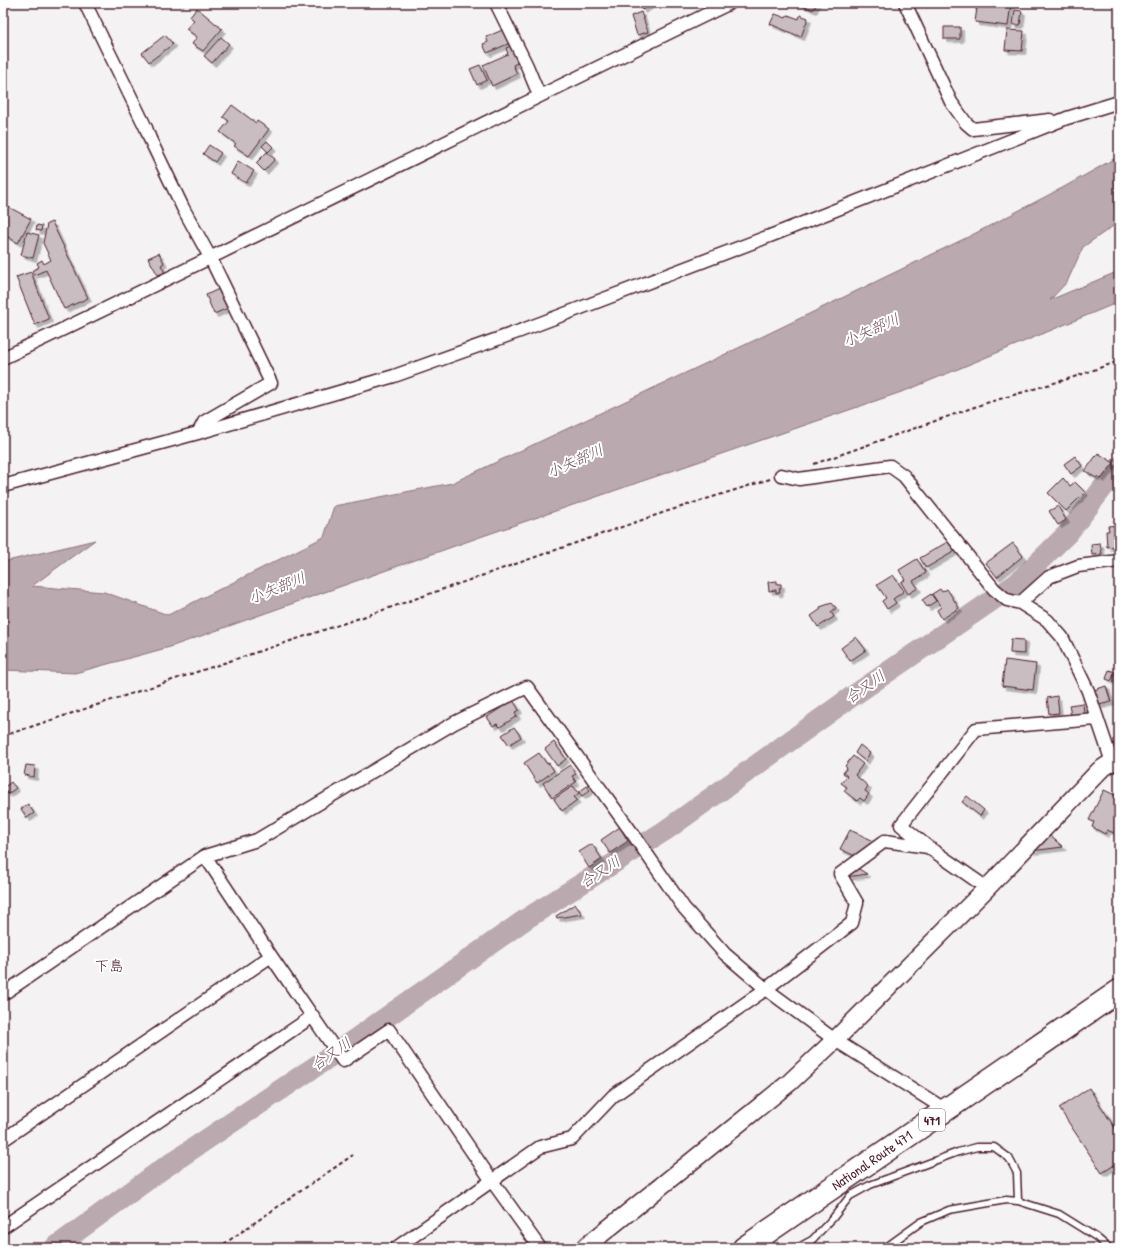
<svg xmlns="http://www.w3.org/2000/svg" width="1122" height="1251" font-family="'Patrick Hand','Klee One',sans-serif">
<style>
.water{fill:#baa9ae;stroke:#8d727a}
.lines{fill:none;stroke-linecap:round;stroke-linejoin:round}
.river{stroke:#baa9ae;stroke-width:21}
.building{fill:#cabdc1;stroke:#4a1f2b;filter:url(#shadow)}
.lane-casing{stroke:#4a1f2b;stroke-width:9}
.street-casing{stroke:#4a1f2b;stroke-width:15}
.secondary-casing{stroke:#4a1f2b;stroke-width:20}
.highway-casing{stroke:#4a1f2b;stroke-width:25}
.path{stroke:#4a1f2b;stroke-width:2;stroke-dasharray:4 3;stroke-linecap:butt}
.lane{stroke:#fff;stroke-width:6}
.street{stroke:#fff;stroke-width:12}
.secondary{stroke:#fff;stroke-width:17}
.highway{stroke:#fff;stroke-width:22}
.labels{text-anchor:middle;stroke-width:4;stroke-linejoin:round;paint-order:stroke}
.shield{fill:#fff;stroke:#80626b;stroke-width:1}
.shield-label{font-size:13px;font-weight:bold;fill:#4a1f2b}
.street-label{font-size:14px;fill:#4a1f2b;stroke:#fff}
.water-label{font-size:15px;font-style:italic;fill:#714f59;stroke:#fff}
.neighbourhood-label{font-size:15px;fill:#4a1f2b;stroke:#fff}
</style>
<defs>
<filter id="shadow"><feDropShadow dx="3.5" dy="3.5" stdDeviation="0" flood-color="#0004"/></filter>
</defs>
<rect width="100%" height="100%" fill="#f4f2f2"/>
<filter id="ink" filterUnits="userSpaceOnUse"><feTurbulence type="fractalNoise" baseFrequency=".025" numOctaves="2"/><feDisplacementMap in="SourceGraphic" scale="8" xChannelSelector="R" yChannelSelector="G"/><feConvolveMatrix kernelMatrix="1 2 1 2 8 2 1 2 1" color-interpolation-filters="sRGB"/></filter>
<g filter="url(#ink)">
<!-- water -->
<path class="water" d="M1119,156V222L1083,247L1067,282L1050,300L1119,271V302L910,389L480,537L170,647L75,673L3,670V562L95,540L32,586L104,592L168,615L324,537L334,506L452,483L751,342L970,236L1064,187Z"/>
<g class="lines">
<!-- river -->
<path class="river" d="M54,1248L161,1170L331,1056L526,919L666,830L847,700L1016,584L1068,533L1119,467"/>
</g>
<!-- building -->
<path class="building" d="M638,3H653L642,10Z
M798,3H817L813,10Z
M972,3H1011L1008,26L975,22L977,8L972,7Z
M197,8L222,29L203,51L192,44L197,37L186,29L194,20L190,17Z
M1015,10L1022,11L1020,25H1013Z
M641,12L648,32L637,35L631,16Z
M775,14L786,18L788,15L799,19L800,15L808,18L801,37L770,24Z
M944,27H960V39H944Z
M505,29L510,43L487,53L483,44L488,42L486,37Z
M1007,30L1024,31L1022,51L1005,50Z
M165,35L173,44L149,62L142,53Z
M221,37L229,44L212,63L204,56Z
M514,45L522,61L513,65L517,74L492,86L483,65L508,54L506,48Z
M480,65L487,80L477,85L470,69Z
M232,105L256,123L257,121L269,129L249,156L234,146L236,144L220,132L229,121L223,117Z
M267,141L273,147L268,152L262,146Z
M209,145L221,153L215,162L203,154Z
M267,152L275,159L264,171L256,163Z
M238,161L254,171L246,183L231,174Z
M3,204L31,219L18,243L3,234Z
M52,222L88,298L64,309L46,270L34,275L32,271L39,267L37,263L42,260L44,264L51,260L43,243L47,224Z
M37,225L42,226L41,231L36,230Z
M27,232L39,235L33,258L21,255Z
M159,253L164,263L161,265L165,273L158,275L148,258Z
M31,272L49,319L35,325L16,277Z
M219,289L228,308L214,314L206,295Z
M1098,453L1114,463L1101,479L1098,476L1096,478L1085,471Z
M1075,456L1082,466L1071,474L1064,464Z
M1063,478L1070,486L1075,482L1085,492L1066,511L1048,493Z
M1058,506L1066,520L1058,525L1049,511Z
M1119,525V546L1107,547L1106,531H1109L1108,526Z
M949,541L955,551L926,568L920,558Z
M1013,543L1023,556L997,577L986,563Z
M1100,543L1102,554L1092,555L1091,544Z
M917,559L926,573L913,581L918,588L908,594L901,582L905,580L899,570Z
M893,575L904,591L893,599L896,603L887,609L882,601L886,598L877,585Z
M777,581V584H781V588H779L780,593H776V590L769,591L768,582Z
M940,589L942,592L947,589L959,608L942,619L937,610L941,607L932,594Z
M931,594L936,601L927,607L922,600Z
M832,603L836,608L831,612L834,617L818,627L811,616L821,609L820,607Z
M856,637L866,650L850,661L841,648Z
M1011,639L1024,640V654L1010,653Z
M1005,660L1036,664L1033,690L1002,686Z
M1109,670L1115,672L1111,681L1106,679Z
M1106,686L1111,702L1099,705L1094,690Z
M1057,696L1059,713L1049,714L1047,698Z
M513,700L519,710L515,712L517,716L500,727L497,724L493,726L487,717Z
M1083,703L1084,714L1071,715L1069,705Z
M1119,718V746H1116Z
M514,727L521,737L509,745L502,735Z
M554,742L566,759L557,766L545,749Z
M860,745L870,753L865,761L855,753Z
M539,753L547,764L549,763L554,771L537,783L524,763Z
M853,756L863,764L855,775L868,786L865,791L869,794L864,801L860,798L857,801L844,791L847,787L841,783L847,776L843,773L847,768L845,766Z
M26,765L35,766L34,777L24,775Z
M570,765L576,774L572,776L576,782L552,798L543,783Z
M11,782L16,788L8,794L3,788Z
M573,786L579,793L574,797L577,800L562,811L554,799Z
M587,786L590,790L582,796L579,792Z
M1104,790L1119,797V822L1114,833L1107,830L1105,834L1092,827L1094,822L1089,820Z
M967,796L984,810L980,816L962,802Z
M28,804L34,813L27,818L21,809Z
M620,827L628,841L610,853L601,840Z
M850,830L874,841L864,860L840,849Z
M1048,834L1063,847L1031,851Z
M592,844L602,859L589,868L579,852Z
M854,866L867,874L847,877Z
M575,904L582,914L557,918L556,916Z
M1089,1088L1119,1134V1162L1102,1173L1059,1108Z"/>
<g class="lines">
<!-- lane casing -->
<g class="lane-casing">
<path id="lane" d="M797,1248L812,1240L833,1218L850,1196L870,1185L958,1152L977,1147H994L1009,1158L1017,1173L1018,1201
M885,1248L921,1222L949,1210L1006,1200L1018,1201L1059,1214L1096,1237L1109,1248"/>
</g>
<!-- street casing -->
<g class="street-casing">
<path id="street" d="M85,3L146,128L150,139L183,208L211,259L271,383L204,422L198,433
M496,3L527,66L539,95
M905,3L951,102L966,123L973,129L1050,120
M3,358C246,242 487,121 730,3
M781,475L799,479L890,466L904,476L994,589L1007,600L1020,603L1047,620L1062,637L1088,691L1112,762
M3,486L198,433L394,376L520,331L775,234L1067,118L1119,102
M1020,603L1049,577L1078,566L1119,561
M205,856L271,956L343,1061L389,1030L492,1181L540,1248
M987,888L928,847L901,825L976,729L1096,719
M3,994L205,856L257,840L454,723L527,687L635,837L684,908L725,954L766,989L835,1040L946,1110
M3,1140L271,956
M3,1227L313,1016
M396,1248L540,1147L572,1139L613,1096L766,989L852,923L857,903L840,874L885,841L928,847"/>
</g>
<!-- secondary casing -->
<g class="secondary-casing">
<path id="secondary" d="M584,1248L789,1083L835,1040L987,888L1100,770L1112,762L1119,760"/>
</g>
<!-- highway casing -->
<g class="highway-casing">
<g id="highway">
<path id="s1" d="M744,1248L1119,991"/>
</g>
</g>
<!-- path -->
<path class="path" d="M814,464L983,404L1071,378L1119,361
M3,736L363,617L665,512L770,479
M218,1248L353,1155"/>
<!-- lane -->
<use href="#lane" class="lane"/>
<!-- street -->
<use href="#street" class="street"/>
<!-- secondary -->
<use href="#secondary" class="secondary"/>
<!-- highway -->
<use href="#highway" class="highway"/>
</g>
</g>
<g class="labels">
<!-- shield labels -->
<rect class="shield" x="919" y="1109" width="26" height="22" rx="3"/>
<g class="shield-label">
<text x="932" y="1125">471</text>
</g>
<!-- street labels -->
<g class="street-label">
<text dy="5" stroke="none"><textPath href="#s1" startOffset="155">National Route 471</textPath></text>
</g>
<!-- water labels -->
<g class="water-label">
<text transform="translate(871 330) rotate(-24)" y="5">小矢部川</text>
<text transform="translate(575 461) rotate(-24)" y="5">小矢部川</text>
<text transform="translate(277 588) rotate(-22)" y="5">小矢部川</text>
<text transform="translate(865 687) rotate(-35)" y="5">合又川</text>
<text transform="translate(600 872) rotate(-33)" y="5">合又川</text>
<text transform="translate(331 1054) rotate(-35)" y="5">合又川</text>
</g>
<!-- neighbourhood labels -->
<g class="neighbourhood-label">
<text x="109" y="971">下島</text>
</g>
</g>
<!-- margin -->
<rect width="1122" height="1251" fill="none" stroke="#fff" stroke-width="16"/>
<rect x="8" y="8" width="1106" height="1235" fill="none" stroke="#4a1f2b" stroke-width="1.5" filter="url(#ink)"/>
</svg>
